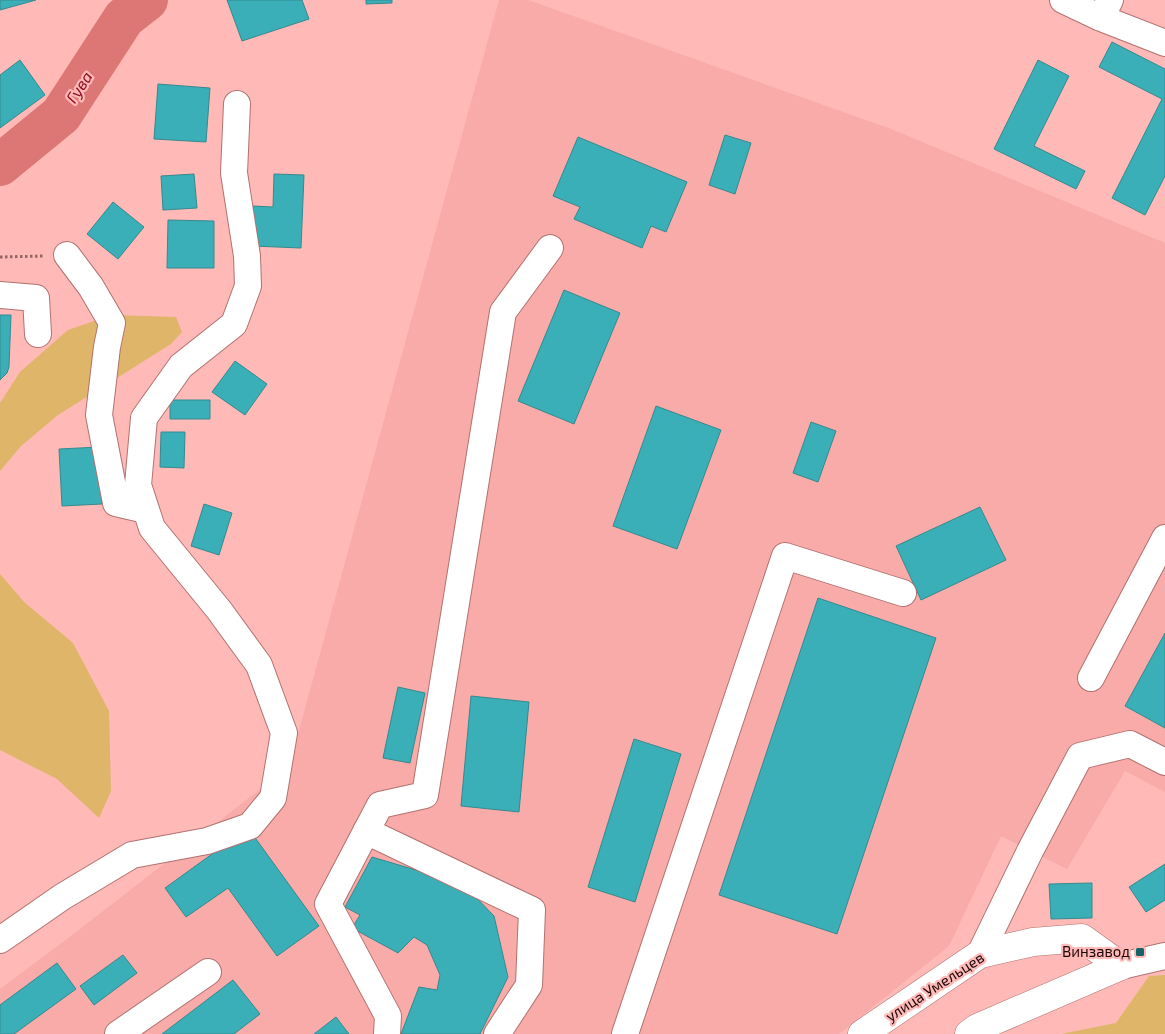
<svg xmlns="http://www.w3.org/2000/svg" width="1165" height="1034" font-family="'Exo 2',sans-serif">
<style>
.built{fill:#f8aba8}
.green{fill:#deb569}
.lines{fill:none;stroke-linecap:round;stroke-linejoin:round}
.river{stroke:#dd7776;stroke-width:42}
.building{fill:#3aafb7;stroke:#348a90}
.minor-casing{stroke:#b17270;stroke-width:28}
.major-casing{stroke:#b17270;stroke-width:29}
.path{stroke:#956664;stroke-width:3;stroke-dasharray:2.5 2.5;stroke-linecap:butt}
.minor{stroke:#fff;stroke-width:26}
.major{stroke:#fff;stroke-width:28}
.poi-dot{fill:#136368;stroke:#ffb9b6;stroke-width:2}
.labels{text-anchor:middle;stroke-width:4.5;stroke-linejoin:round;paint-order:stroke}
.poi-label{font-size:15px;fill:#1a0505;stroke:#ffb9b6;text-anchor:end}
.street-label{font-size:15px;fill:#1a0505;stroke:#ffb9b6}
.water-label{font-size:16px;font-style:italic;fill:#8d0d20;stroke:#ffb9b6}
</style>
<rect width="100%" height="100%" fill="#ffb9b6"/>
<!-- built -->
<path class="built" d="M499,0H528L891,129L1165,243V792L1125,771L1067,869L1001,836L949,946L839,1034H0V989L71,936L289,767Z"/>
<!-- green -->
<path class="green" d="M112,315L176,317L182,332L171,344L58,415L21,446L0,471V403L20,372L68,330Z
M0,574L24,602L73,643L109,711L111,791L99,818L57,779L0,750Z
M1165,975V1034H1061L1116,1023L1149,976Z"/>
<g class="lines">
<!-- river -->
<path class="river" d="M0,165L61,115L124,18L147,0"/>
</g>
<!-- building -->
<path class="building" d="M0,0H36L0,10Z
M227,0H302L309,19L242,41Z
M366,0H392V3L366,4Z
M1112,42L1165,69V176L1145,215L1112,198L1162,99L1099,67Z
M20,60L45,95L0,128V75Z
M1038,60L1069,76L1034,146L1085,171L1076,189L994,149Z
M158,84L210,88L206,142L154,139Z
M725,135L751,143L735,194L709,185Z
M578,137L687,182L666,232L651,226L642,248L574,219L580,207L553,196Z
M194,174L197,208L163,210L161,176Z
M274,174L304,175L301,248L252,246L253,206L273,207Z
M113,202L144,227L118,259L87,234Z
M168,220L214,221V268H167Z
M564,290L620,313L574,424L518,401Z
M0,315H11L9,367L7,373L0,380Z
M235,361L267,384L245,415L212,392Z
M170,400H210V419H170Z
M656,406L721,430L677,549L613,526Z
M811,422L836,431L818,482L793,473Z
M161,432H185L184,468L160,467Z
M99,447L102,504L62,506L59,449Z
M204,504L232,513L219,555L191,546Z
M980,507L1006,560L921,600L896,546Z
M818,598L936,638L837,934L719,895Z
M1165,633V728L1125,706Z
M398,687L425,693L410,763L383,758Z
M471,696L529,702L519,812L461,806Z
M634,739L681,754L635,902L588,887Z
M248,828L319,926L277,956L228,888L186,917L165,888Z
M372,857L463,884L494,916L508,977L480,1034H401L419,987L437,990L440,975L427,945L414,937L398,953L352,928L360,915L345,907Z
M1165,864V900L1146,912L1129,887Z
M1092,883V918L1051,919L1049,884Z
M123,955L137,973L94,1005L80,986Z
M57,963L76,989L14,1034H0V1005Z
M233,980L260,1014L234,1034H162Z
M336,1017L349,1034H314Z"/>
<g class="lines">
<!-- minor casing -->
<g class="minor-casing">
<path id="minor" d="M1063,0L1101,18
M1110,0L1101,18L1165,43
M67,255L91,287L112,323L107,347L99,415L116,503L146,510
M0,295L36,298L38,334
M1091,678L1165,538
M366,831L532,910L529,985L497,1034
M0,940L62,897L132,855L207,841L250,826L273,798L284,733L259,665L219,610L152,528L138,485L144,418L181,366L234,324L248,286L247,256L234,173L237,104
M980,954L1030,851L1080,756L1130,744L1165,762
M1121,966L1165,956
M118,1034L208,972
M387,1034L388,1016L328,904L380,805L425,795L503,312L550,248
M625,1034L785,556L903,593"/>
</g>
<!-- major casing -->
<g class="major-casing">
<path id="major" d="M862,1034L980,954L1033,942L1082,938L1121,966
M969,1034L977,1028L1121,966"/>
</g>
<!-- path -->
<path class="path" d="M0,257L44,256"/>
<!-- minor -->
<use href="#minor" class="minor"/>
<!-- major -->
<use href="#major" class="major"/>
</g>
<!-- markers -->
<rect class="poi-dot" x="1135" y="947" width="10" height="10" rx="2.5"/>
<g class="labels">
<!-- poi labels -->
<g class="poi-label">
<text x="1130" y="957">Винзавод</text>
</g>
<!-- street labels -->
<g class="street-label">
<text transform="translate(935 987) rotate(-33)" y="5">улица Умельцев</text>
</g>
<!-- water labels -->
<g class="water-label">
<text transform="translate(79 87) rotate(-57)" y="6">Гува</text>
</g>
</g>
</svg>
